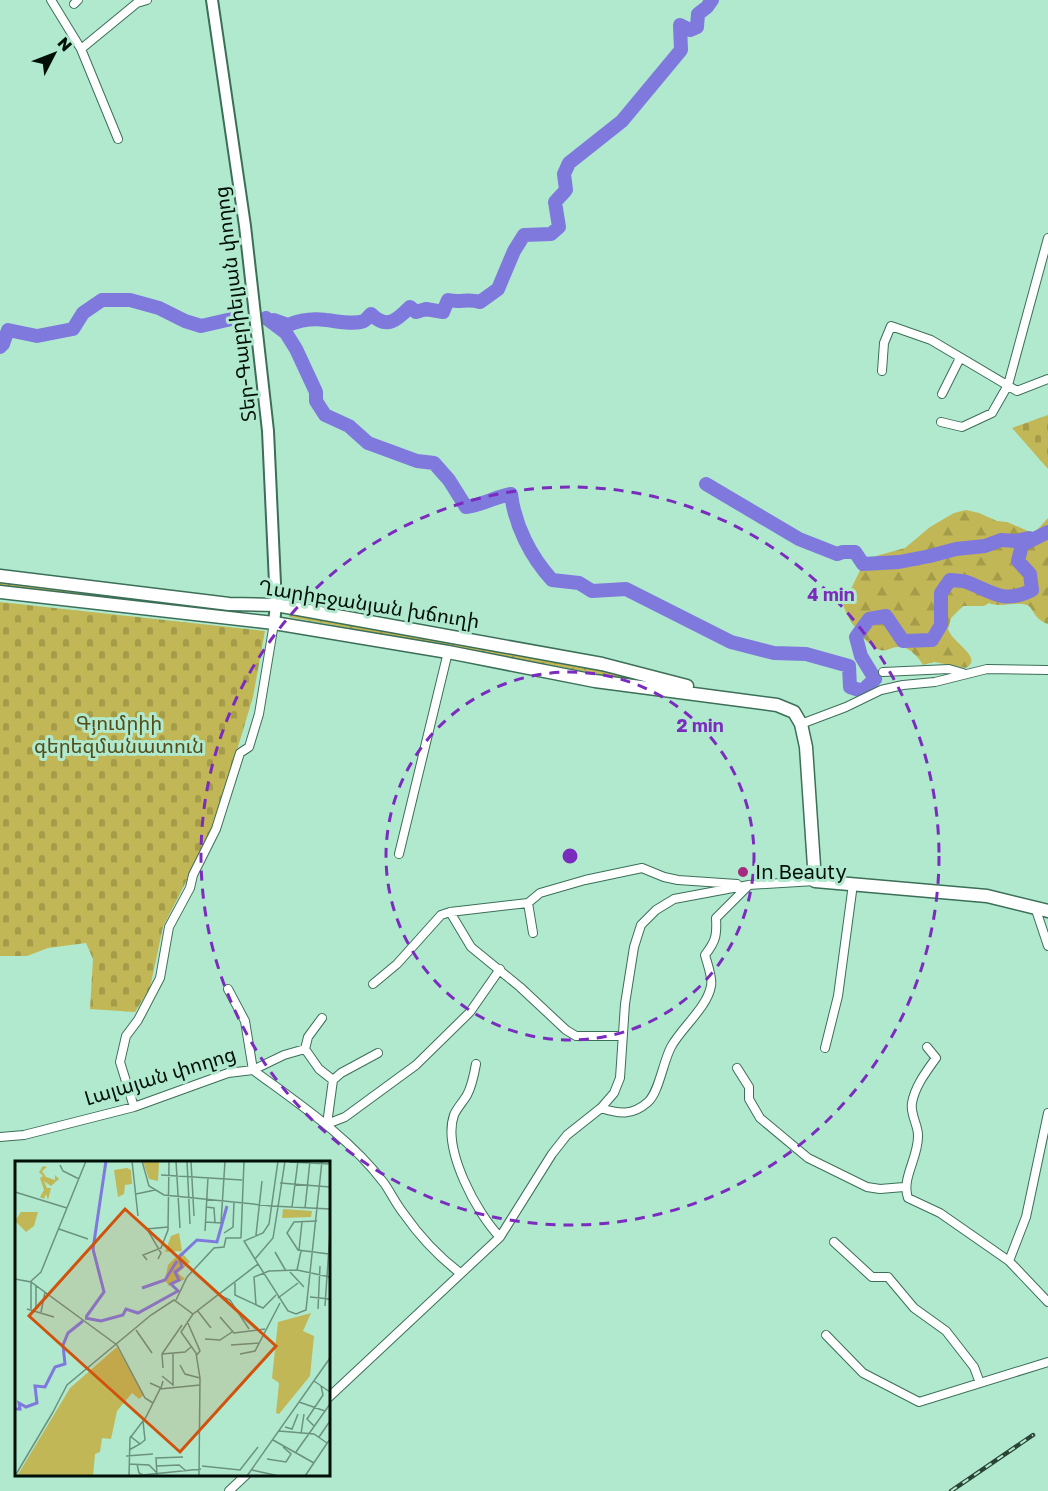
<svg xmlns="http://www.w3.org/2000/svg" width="1048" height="1491" font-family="'Golos Text','Noto Sans Armenian',sans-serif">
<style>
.grass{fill:url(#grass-dots)}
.forest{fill:url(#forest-firs)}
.cemetery{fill:url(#cemetery-stones)}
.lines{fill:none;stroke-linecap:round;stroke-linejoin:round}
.river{stroke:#7f79de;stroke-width:14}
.minor-casing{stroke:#3b6f58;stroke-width:10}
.secondary-casing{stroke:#3b6f58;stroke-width:14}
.trunk-casing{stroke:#3b6f58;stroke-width:15}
.minor{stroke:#fff;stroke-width:8}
.secondary{stroke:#fff;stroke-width:10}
.trunk{stroke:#fff;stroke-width:12}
.rail-casing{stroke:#2a4437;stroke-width:4.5}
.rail{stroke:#b1e9ce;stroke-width:2;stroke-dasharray:7;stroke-linecap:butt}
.ring{fill:none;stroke:#7b2cbf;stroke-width:3;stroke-dasharray:10 8}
.poi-dot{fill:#a62a7f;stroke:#b1e9ce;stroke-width:2}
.labels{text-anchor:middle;stroke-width:6;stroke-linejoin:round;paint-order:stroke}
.street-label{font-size:20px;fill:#001008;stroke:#b1e9ce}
.park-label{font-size:20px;fill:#524d19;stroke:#b1e9ce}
.poi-label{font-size:20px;fill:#001008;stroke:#b1e9ce;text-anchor:start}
.inset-river{fill:none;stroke:#7f79de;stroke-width:3}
.inset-road{fill:none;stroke:#6a927f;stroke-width:1.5}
.view{fill:#d1520c;fill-opacity:0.15;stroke:#d1520c;stroke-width:3}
.inset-edge{fill:none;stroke:#001008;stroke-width:3}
.centre{fill:#7b2cbf;stroke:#b1e9ce;stroke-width:3}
.ring-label{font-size:18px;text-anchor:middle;font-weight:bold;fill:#7b2cbf;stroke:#b1e9ce;stroke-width:6;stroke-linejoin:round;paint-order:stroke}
</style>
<defs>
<pattern id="grass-dots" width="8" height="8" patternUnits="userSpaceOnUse" patternTransform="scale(1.5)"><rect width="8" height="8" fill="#c1b756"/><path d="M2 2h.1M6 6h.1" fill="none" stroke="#a49c49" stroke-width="1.8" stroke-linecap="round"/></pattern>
<pattern id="forest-firs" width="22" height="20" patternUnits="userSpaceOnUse" patternTransform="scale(1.5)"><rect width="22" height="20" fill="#c1b756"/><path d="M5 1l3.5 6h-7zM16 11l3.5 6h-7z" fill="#a49c49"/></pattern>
<pattern id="cemetery-stones" width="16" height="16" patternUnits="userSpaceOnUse" patternTransform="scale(1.5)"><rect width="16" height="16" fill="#c1b756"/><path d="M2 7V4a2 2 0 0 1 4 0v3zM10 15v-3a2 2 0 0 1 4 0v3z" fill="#a49c49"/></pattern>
</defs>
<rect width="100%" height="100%" fill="#b1e9ce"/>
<!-- grass -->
<path class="grass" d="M0,581L230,609L231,614L0,587Z
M289,612L632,676V680L289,617Z"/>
<!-- forest -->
<path class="forest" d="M966,510L979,513L997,521L1007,522L1028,531L1033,532L1038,529L1048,518V624C1033,619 1034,608 1027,605C1016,601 1001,608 989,603L984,606H963L951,618L948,629C952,643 984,657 966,668L934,662L923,665C919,658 908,645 898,647C891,647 887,652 880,650C865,645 843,614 842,599L852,587L863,564L876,556L905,548L930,527L954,513Z"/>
<!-- cemetery -->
<path class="cemetery" d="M1048,415V469L1012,428Z
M0,602L265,631L253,697L214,827L163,927L150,988L135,1012L90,1009L93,959L86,943L48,948L27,956H0Z"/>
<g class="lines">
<!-- river -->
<path class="river" d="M266,318L286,333L296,349L316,392V401L325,415L349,426L368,443L417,461L434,463L449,480L466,507C482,505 495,497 511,494C515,526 531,557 552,580L579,583L592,591L626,589L731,642L774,653L806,654L849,666L850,687L862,691L875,679L861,656L856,637L869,619L886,616L903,641L932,640L941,625V593L950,580C956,581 963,580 969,583C994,593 1004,604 1032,590L1030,574L1018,561L1022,545L1048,532
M274,320L288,325C300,320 313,318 326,320C336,321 354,325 364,321C367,319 369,316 371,314C387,330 397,320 410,307L416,312L426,309L443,312L448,300C460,303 468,298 480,302L498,289L514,251L524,235L551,234L559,227L555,202L566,190L564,174L569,163L622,121L681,50L680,25L690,30L697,27L698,14L707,7L712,0
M0,347L3,344L8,330L37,336L73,329L83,313L102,300H130L159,308L185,321L201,326L236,318
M706,484L799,539L837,554L843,552H855L863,564L899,562L930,556L956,549L985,546L1001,540L1016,541L1029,538"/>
<!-- minor casing -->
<g class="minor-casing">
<path id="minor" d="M51,0L81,49L118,139
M74,4L78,0
M81,49L137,3L147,0
M882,371L884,343L891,326L931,340L1017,391L1048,379
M942,394L960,358
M941,422L962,427L992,413L1008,385L1048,238
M883,672L949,669L963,673
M801,724L846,707L881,690L903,685L935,682L987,669L1048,670
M399,854L448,652
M528,903L533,933
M1035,907L1048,946
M450,912L471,947L520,987L566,1030L576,1036H622
M373,984L397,964L441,915L450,912L528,903L540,893L585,880L642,868L664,877L678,880L737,884
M228,989L245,1021L253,1070L284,1055L305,1049
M322,1018L308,1037L305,1049L319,1069L333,1080L327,1124
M927,1047L936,1058C926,1072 915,1086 912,1103C910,1114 918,1125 918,1135C919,1157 901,1178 908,1198L940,1213L1009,1261L1048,1302
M825,1048L838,996L853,884
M476,1064C474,1075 472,1086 467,1095C463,1102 457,1108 454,1115C442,1149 477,1214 500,1237
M737,1068L749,1087V1099L760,1118L808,1158L867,1187L880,1189L904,1187
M333,1080L341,1073L378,1053
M134,1107L120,1062L126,1036L138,1020L160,978L169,927L190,888L193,875L216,829L240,753L249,747L259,714L274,623
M601,1108C619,1114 632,1116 648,1102C659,1092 663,1062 671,1047C681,1028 707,1008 711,986C713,978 707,963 705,955C716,941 717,935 716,918L749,885
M327,1124L345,1117L416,1065L470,1012L500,969
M0,1137L24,1135L134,1107L228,1073L253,1070C299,1104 349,1137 384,1183C391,1193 396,1204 404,1214C420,1237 438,1256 460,1273
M834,1242L872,1277H888L914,1308L946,1331L974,1367L980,1383
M1009,1261L1026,1217L1048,1113
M826,1335L863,1373L919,1402L1048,1362
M328,1398L500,1237L552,1154L567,1135L601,1108L614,1093L620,1078L625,1004L634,947L641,925L656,910L674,899L749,885L815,881
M229,1491L247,1474"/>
</g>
<!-- secondary casing -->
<g class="secondary-casing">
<path id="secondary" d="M212,0L245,226L268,431L276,605L274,623"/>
</g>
<!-- trunk casing -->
<g class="trunk-casing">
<path id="trunk" d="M0,576L229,604L276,605L602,664L687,686
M0,592L274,623L448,652L595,681L777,705L794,712L801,724L806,747L815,881L987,896L1048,911"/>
</g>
<!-- minor -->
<use href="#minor" class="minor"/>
<!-- secondary -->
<use href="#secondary" class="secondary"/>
<!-- trunk -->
<use href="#trunk" class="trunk"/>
<!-- rail casing -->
<g class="rail-casing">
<path id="rail" d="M951,1491L1033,1435"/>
</g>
<!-- rail -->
<use href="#rail" class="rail"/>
</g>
<!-- distance rings -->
<g class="ring">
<circle cx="570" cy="856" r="184"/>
<circle cx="570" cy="856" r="369"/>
</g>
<!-- markers -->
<circle class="poi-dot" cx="743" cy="872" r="6"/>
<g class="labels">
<!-- street labels -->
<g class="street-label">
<text transform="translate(235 304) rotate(-97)" y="7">Տեր-Գաբրիելյան փողոց</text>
<text transform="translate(369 604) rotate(9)" y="7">Ղարիբջանյան խճուղի</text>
<text transform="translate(160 1076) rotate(-17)" y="7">Լալայան փողոց</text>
</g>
<!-- park labels -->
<g class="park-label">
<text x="119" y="730">Գյումրիի<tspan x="119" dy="23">գերեզմանատուն</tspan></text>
</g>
<!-- poi labels -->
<g class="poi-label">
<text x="755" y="879">In Beauty</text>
</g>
</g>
<!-- overview -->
<g transform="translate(15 1161)">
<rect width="315" height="315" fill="#b1e9ce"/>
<path d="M6,51H23L19,65L11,71L0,60Z" fill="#c1b756"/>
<path d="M28,5L32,6L27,10L31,16L40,19V14L44,18L36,25L29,20L32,27H36L33,39L31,33L29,38L25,36L29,29L25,17L28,15L24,11ZM166,91L175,101L163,112L170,118L154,125L150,119L153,104Z" fill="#c1b756"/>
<path d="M164,72L167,90L150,91L156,75ZM296,152L288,170L299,175L295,215L264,253L261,252L264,222L257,217L263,161ZM102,186L129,234L124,238L117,232L102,250L96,278L87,277L85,291L80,293L78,315H2L55,227Z" fill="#c1b756"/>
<path d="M128,0H144L143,20L134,18ZM112,7L116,9L117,23L110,24L109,33L103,36L99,9ZM268,48L297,50L296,56L267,57Z" fill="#c1b756"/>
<path class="inset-river" d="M127,127L150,119L162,100M71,156L89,131L78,88L91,0M70,157L86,160L108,154L111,148L123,152L163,130L156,123L164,119L160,111L167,106L164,96L182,79L202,81L212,45M0,248H5L4,242L11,246L22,242L20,225L30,226L40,206L50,203L48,184L53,172L68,160"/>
<path class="inset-road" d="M117,0L123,55M127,0L134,25L149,34L257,45M161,0L165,67M172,0L175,63M176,0L179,55M274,1L315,3M45,4L48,10L64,18M146,14L227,19M265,22L315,26M0,31L52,47M121,33L140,29M257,45L315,48M191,46L199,47L200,62M263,46L270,0M277,46L283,0M290,47L295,0M302,60L279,61L272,72L283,89L314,93M190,61L206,62L210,0M44,68L73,78M190,70L193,16M209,72L218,66L219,41M241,74L247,20M226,77L229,0M284,89L287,61M260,91L271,110M143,98L146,92L132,68L153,66M240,98L258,77L263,46M132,99L128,94L146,87L153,69L154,0M243,103L273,150L281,153L291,149L307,0M282,109L286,90M275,111L289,126M0,118L16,121L102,184M15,121L26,111L71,0M16,121V148M220,122V134L248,147L261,134M204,134L215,139L234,168M295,136L315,138M263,137L283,122M161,139L172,116L199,87L209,86L211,77H226M241,144L239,116L254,110L282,109L315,116M310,145L315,71M12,148L39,156M21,148V125M303,148L305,105M182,149L196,167M26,151L30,131M178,153L166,171L181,192L185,217L184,315M205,156L219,172L250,168M172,160L185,190L181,195M121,169L137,192M190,178L205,179L217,171M102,184L130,237L138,242M216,184L244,182M147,193L170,191L176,186M225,193L240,190L265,142M165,204L170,213L185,217M148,207L147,193L167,164M147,215L158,224V193M299,220L315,231M135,222L146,227L148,220M284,241L310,250M37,253L52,224L136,154L159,139L178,153L243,103L229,80L248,72L254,63L263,0M299,265L292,258L308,234L306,225M270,266L277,268L283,253M264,270L299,273L312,282M286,273L289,253M304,276L315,260M258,279L299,302M125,283L130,279L128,260M114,289L125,283L115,275M281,291L315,243M111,295L138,293M252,298L271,301L276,293L268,286M114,303L134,304L142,312M122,303L124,312L128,314L186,308M142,305L164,304L170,309M187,305L225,309L243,286M237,309L264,315M142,314L141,297L168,296M0,315L38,251M114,315L115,277L131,256L145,228L185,224M232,315L315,197M290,315L315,278"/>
<path class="view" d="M110,48L261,185L165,291L14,155Z"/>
<rect width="315" height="315" class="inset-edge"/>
</g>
<circle cx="570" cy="856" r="9" class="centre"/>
<g class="ring-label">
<text x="831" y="601">4 min</text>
<text x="700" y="732">2 min</text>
</g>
<!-- north arrow -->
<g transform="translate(54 54) rotate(48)" stroke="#b1e9ce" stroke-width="4.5" paint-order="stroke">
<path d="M0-4.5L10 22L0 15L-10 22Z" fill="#001008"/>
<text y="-9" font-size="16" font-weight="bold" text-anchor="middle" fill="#001008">N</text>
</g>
</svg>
